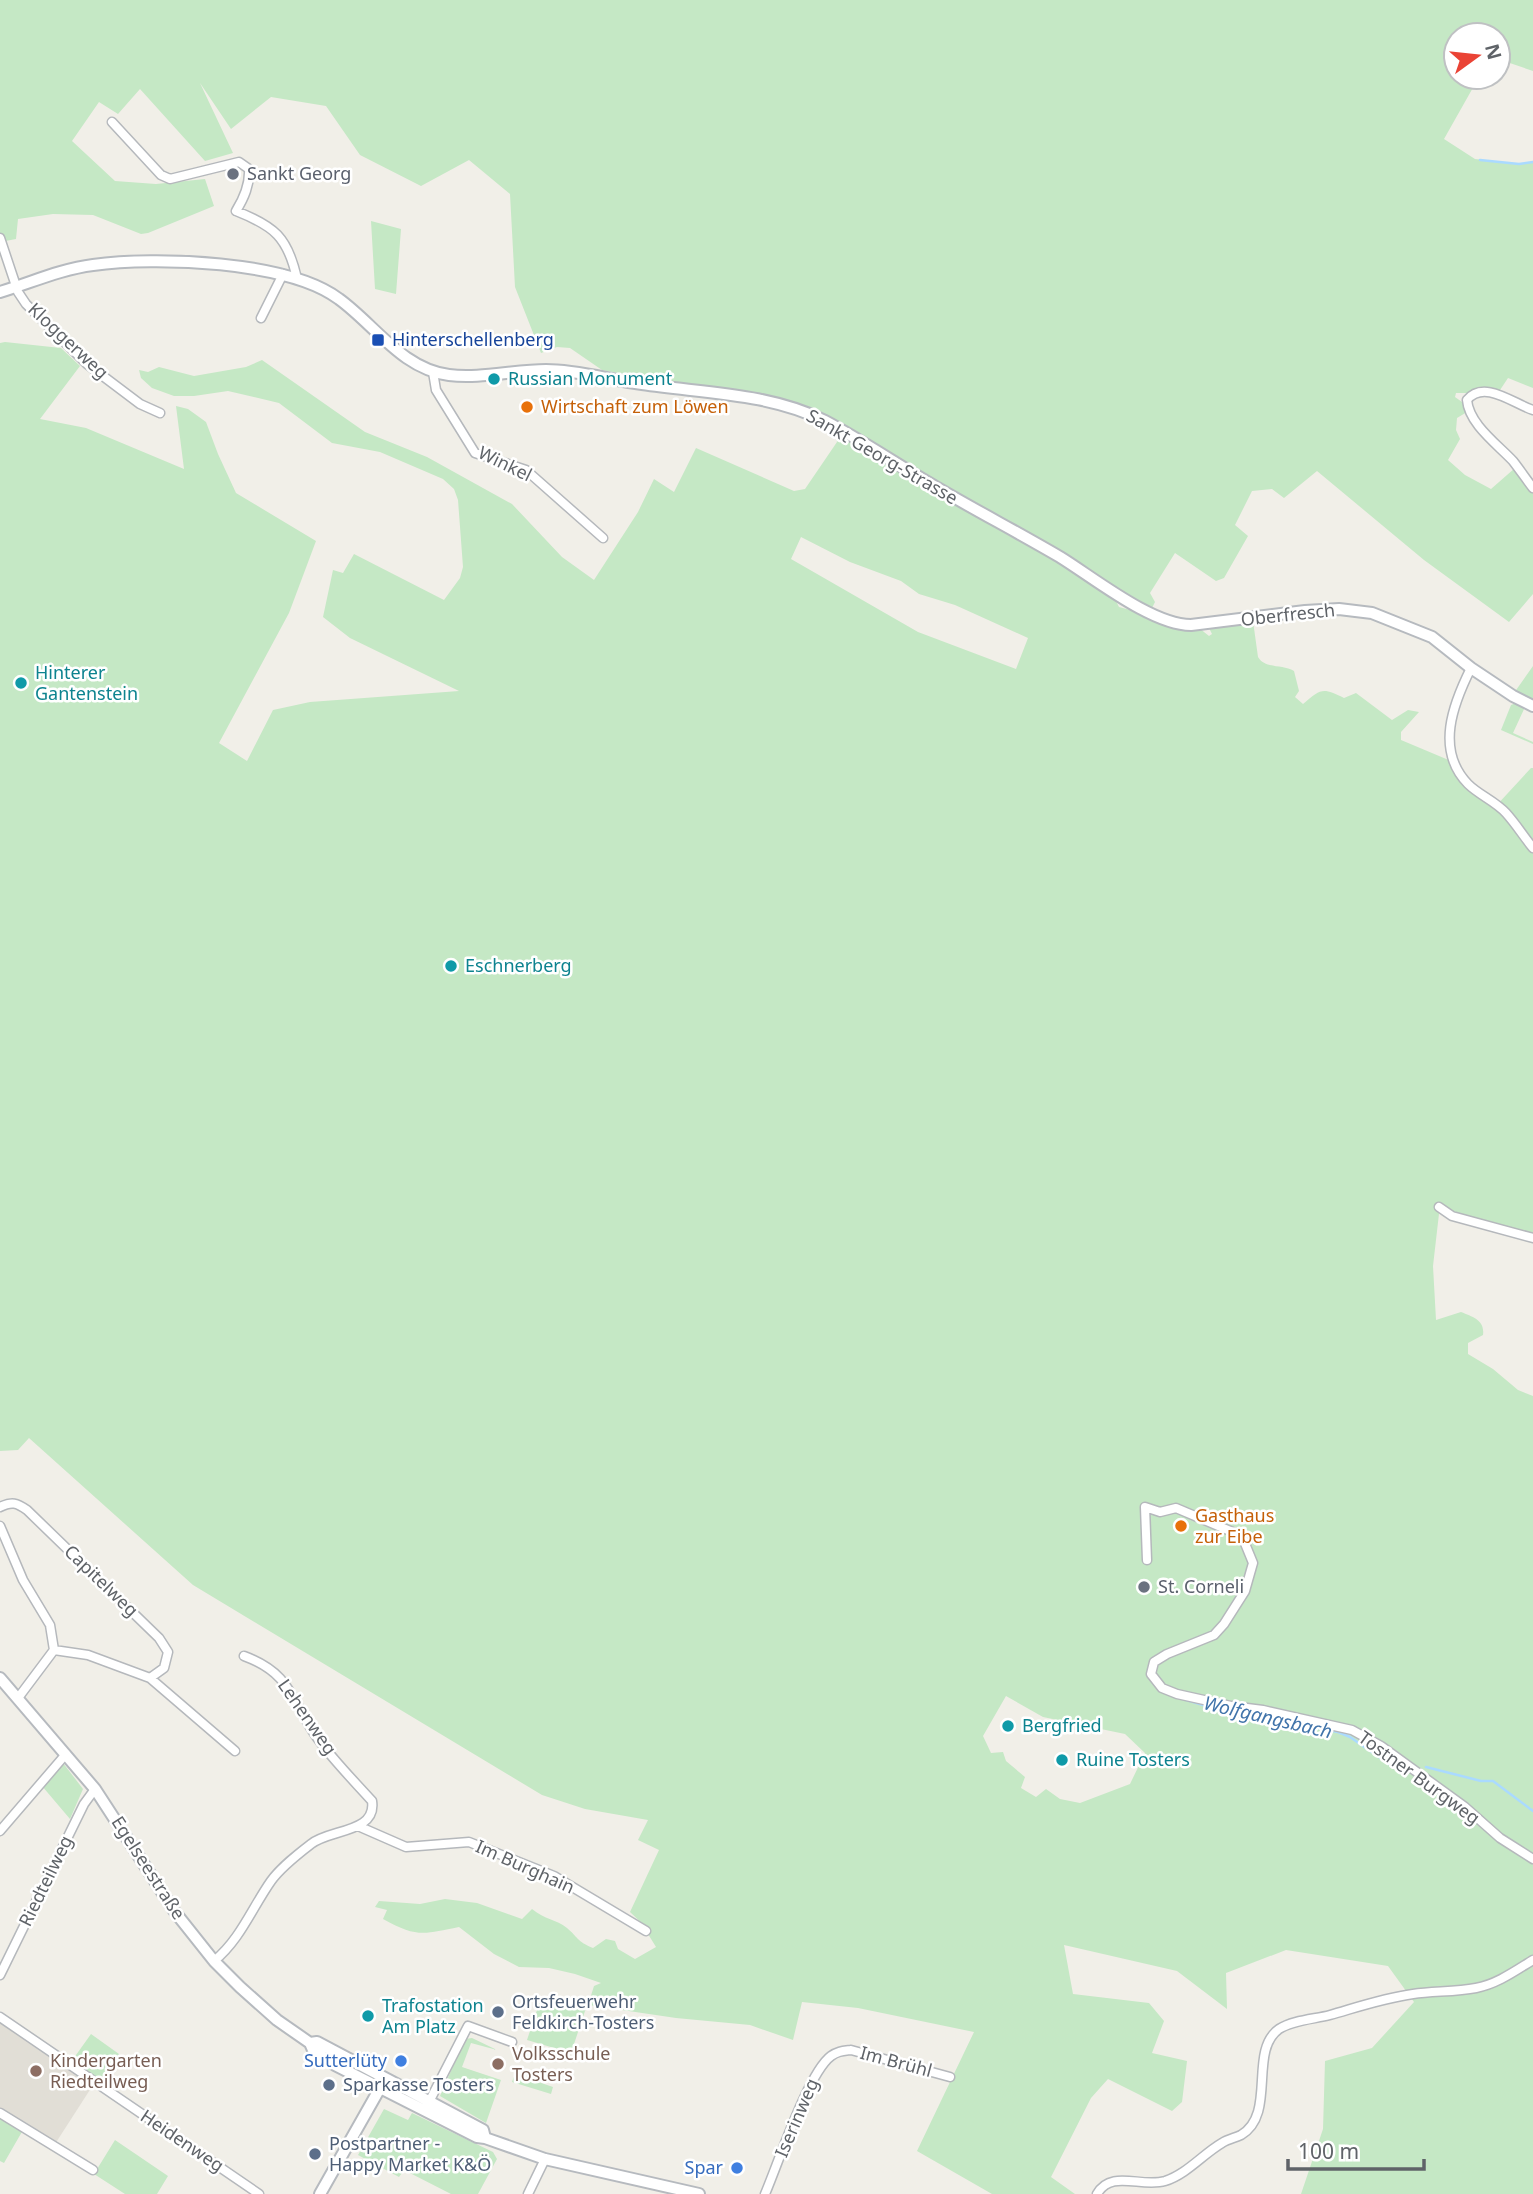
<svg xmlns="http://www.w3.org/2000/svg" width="1533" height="2194" font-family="'Noto Sans',sans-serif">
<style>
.education{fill:#e1ded6}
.green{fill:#c5e8c5;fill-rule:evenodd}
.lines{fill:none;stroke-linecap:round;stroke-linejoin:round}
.stream{stroke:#aadaff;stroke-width:2.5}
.street-casing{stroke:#b5b8bc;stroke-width:11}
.secondary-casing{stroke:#b6babf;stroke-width:14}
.street{stroke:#fff;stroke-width:8}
.secondary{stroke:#fff;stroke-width:10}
.worship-dot{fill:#6b7280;stroke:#fff;stroke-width:2.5}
.transit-dot{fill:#1a4fb4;stroke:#fff;stroke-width:2.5}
.culture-dot{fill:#0f9aa8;stroke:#fff;stroke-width:2.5}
.food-dot{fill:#e8710a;stroke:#fff;stroke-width:2.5}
.service-dot{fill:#5c6f8a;stroke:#fff;stroke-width:2.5}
.shop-dot{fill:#3f7fe0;stroke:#fff;stroke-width:2.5}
.education-dot{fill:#8d6e63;stroke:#fff;stroke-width:2.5}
.labels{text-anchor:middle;stroke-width:5;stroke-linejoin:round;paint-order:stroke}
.worship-label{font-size:18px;fill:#5b616d;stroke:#fff;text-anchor:start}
.transit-label{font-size:18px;fill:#164399;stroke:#fff;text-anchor:start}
.street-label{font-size:18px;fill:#5f6368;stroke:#fff}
.culture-label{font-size:18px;fill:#0d838f;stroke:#fff;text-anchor:start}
.food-label{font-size:18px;fill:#c56008;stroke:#fff;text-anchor:start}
.service-label{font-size:18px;fill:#4e5e75;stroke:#fff;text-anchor:start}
.education-label{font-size:18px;fill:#785e54;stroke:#fff;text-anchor:start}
.shop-label{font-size:18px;fill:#366cbe;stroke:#fff;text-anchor:end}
.water-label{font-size:19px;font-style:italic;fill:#4174aa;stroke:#fff}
</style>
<rect width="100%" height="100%" fill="#f1efe8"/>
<!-- education -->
<path class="education" d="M0,2020L93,2085L55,2144L0,2109Z"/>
<!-- green -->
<path class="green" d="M0,0H1533V71L1498,59V35H1456V77H1479L1444,139L1475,159L1519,164L1533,162V388L1508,378L1498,393H1456L1455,397L1462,402L1467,412L1457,418L1456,430L1460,439L1448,460L1465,475L1491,489L1515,468L1533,491V594L1509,622L1424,560L1317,471L1284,498L1272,489L1252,491L1235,525L1248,536L1224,578L1216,581L1175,553L1150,593L1155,602L1151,610L937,485L820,411L602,370L570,348L557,347L541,353L515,287L510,194L469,160L421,186L360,155L326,106L271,97L231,129L200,83L233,153L205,161L140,89L118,114L99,102L72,141L115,181L156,184L205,179L214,206L148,233L141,234L93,215L53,214L18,219L16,239L0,242Z
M371,221L401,229L396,294L375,289Z
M5,342L61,348L80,366L40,419L86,428L184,469L176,406L188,409L206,422L218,454L236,493L316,541L289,613L219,743L247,761L273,710L310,702L459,691L350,638L323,617L333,570L343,573L354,554L444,600L460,578L463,567L458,500L454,489L443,479L380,452L332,443L279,403L228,391L194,396H174L152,388L141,378L139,370L148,372L159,367L194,376L246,367L262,360L365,432L427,457L512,504L562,557L594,580L638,512L654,479L674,492L696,448L794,491L805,489L837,442L835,433L1061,560L1115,599L1119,607L1199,628L1209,636L1212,634L1208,626L1253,621L1258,657C1265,669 1282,664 1294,671L1299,691L1295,697L1303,704C1321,689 1322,687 1344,698L1356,693L1392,720L1408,710L1419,712L1401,732V740L1451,761L1469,790L1495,807L1531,768H1533V1236L1453,1214L1440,1205L1433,1266L1436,1320L1461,1312C1473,1317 1485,1320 1483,1335L1468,1343V1354L1493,1369L1518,1390L1533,1396V2194H1301L1323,2129L1325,2061L1372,2048L1414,2002L1388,1966L1286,1950L1226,1973L1227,2009L1177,1971L1064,1945L1073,1994L1149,2003L1164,2021L1152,2053L1187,2061L1182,2102L1172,2111L1108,2079L1091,2098L1051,2177L1075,2194H992L917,2151L974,2032L858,2008L802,2002L793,2040L750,2025L676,2018L588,2005L594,1986L601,1983L575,1974L549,1968L519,1967L494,1954L459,1927C424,1934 417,1938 383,1919L387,1910L375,1907L379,1901L420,1904L445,1899L477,1903L522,1919L532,1909C545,1920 556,1919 567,1928C578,1937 576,1941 593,1948L606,1939L615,1941L618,1949L635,1959L656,1947L648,1934L649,1930L630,1912L659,1850L638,1840L648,1820L585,1809L542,1795L193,1585L29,1438L18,1450L0,1451V343ZM801,537L850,562L901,581L919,594L955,605L1028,638L1016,669L918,632L791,559ZM1006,1696L1043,1717L1125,1734L1145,1753L1130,1784L1080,1803L1060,1799L1046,1789L1036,1797L1021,1788L1025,1777L1006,1761L1003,1752L991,1753L983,1736Z
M1533,666V702L1514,693Z
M1516,703L1525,707L1513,733L1533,742V744L1501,730L1511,705Z
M63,1763L83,1789L70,1819L42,1786Z
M537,1996L586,2008L571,2053L527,2040L538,2007L535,2005Z
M91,2034L119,2054L98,2082L71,2062Z
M472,2038L497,2050L471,2043L462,2067L501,2080L486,2123L440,2096L465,2039Z
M515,2074L553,2087L551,2094L512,2082Z
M384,2109L408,2120L412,2113L493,2152L497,2159L478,2194H451L404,2170L399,2177L358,2155Z
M0,2116L23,2130L4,2163L0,2161Z
M115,2140L168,2176L157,2194H125L94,2174Z"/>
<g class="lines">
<!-- stream -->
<path class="stream" d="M1480,160L1519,164L1533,162
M1183,1699L1203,1705L1338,1732L1350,1737L1389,1764L1397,1766
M1426,1767L1481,1781H1493L1533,1811"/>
<!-- street casing -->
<g class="street-casing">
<path id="street" d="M112,122L161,175L170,179L239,162L249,169C250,185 244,198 236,211C274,226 288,237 297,279
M0,238L18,292L26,304L87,364L140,404L160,413
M261,318L283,274
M433,372L436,390L475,453L526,470L603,538
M1533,410C1514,404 1484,379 1467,400C1469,424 1497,444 1513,461C1520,470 1526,479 1533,488
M1471,668C1453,704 1435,750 1468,784C1479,795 1495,801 1506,813C1516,824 1524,837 1533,848
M1439,1207L1452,1216L1533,1238
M0,1507C12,1501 17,1503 27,1510L159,1638L168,1652L164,1668L150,1678L88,1655L54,1650
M0,1526L23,1580L50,1625L54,1650L18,1698
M1147,1560L1145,1507L1160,1512L1176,1508L1235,1533L1244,1541L1253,1563L1245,1591L1224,1624L1214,1635L1167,1654L1154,1662L1151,1674L1162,1688L1177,1694L1231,1706L1263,1710L1352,1730L1381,1746L1465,1807L1500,1838L1533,1859
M150,1678L235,1751
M358,1826L406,1847L469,1842L554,1876L646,1931
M0,1831L66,1754
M214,1961C240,1940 252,1908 271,1881C281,1867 298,1854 311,1844C329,1829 377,1833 372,1801C354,1781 334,1761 318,1739C291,1702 293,1674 244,1656
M0,1975L84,1804L95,1789
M0,2017L259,2194
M428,2104L468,2026L512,2042
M0,2113L93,2170
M528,2194L545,2159
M765,2194C778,2164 808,2073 831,2056C838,2051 843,2051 851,2050L950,2077
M1097,2194C1111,2169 1141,2188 1165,2181C1187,2174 1203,2154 1222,2143C1228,2139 1235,2138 1241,2135C1277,2114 1248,2051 1279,2029C1293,2020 1315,2019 1330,2015C1358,2007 1384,1998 1413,1994C1433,1991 1455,1992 1476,1988C1497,1984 1515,1971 1533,1960"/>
</g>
<!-- secondary casing -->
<g class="secondary-casing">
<path id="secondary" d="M0,292C30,283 61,269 93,265C155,256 289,261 339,299C375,325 402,369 449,375C480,379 514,370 546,370C578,370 610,380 642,384C702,393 770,393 825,421C863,441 899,466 936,487C977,511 1019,533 1060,557C1094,578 1152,625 1191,625L1305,611L1339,609L1372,613L1432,637L1471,668L1513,696L1533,706
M0,1678L95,1789L175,1912L214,1961L240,1987L277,2020L310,2043L313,2050L335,2065L477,2137L485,2138L545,2159L699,2194
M310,2043L317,2042L483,2130L485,2138
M320,2194L384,2081"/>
</g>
<!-- street -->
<use href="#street" class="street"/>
<!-- secondary -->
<use href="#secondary" class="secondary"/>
</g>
<!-- markers -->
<g class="worship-dot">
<circle cx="233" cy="174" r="7"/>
<circle cx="1144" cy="1587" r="7"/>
</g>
<rect class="transit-dot" x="371" y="333" width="14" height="14" rx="3.5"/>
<g class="culture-dot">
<circle cx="494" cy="379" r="7"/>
<circle cx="21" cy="683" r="7"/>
<circle cx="451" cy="966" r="7"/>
<circle cx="1008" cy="1726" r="7"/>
<circle cx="1062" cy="1760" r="7"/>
<circle cx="368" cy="2016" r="7"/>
</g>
<g class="food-dot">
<circle cx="527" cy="407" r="7"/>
<circle cx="1181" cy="1526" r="7"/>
</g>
<g class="service-dot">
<circle cx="498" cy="2012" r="7"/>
<circle cx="329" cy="2085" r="7"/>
<circle cx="315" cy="2154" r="7"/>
</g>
<g class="shop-dot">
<circle cx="401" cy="2061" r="7"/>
<circle cx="737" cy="2168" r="7"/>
</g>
<g class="education-dot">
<circle cx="498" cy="2064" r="7"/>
<circle cx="36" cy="2071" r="7"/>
</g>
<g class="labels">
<!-- worship labels -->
<g class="worship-label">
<text x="247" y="180">Sankt Georg</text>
<text x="1158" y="1593">St. Corneli</text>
</g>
<!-- transit labels -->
<g class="transit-label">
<text x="392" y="346">Hinterschellenberg</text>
</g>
<!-- street labels -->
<g class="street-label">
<text transform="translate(68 341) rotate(43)" y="6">Kloggerweg</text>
<text transform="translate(882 457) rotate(30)" y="6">Sankt Georg-Strasse</text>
<text transform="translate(505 464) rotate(26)" y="6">Winkel</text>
<text transform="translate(1288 615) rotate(-6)" y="6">Oberfresch</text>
<text transform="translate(101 1581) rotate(44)" y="6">Capitelweg</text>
<text transform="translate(307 1717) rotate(55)" y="6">Lehenweg</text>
<text transform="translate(1419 1778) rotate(36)" y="6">Tostner Burgweg</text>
<text transform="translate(525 1867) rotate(24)" y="6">Im Burghain</text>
<text transform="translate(148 1868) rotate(57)" y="6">Egelseestraße</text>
<text transform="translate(46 1881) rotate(-64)" y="6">Riedteilweg</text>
<text transform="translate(896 2062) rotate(15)" y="6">Im Brühl</text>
<text transform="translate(797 2118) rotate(-67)" y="6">Iserinweg</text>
<text transform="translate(182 2141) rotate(34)" y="6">Heidenweg</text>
</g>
<!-- culture labels -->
<g class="culture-label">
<text x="508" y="385">Russian Monument</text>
<text x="35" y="679">Hinterer<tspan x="35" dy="21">Gantenstein</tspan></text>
<text x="465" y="972">Eschnerberg</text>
<text x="1022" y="1732">Bergfried</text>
<text x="1076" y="1766">Ruine Tosters</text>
<text x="382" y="2012">Trafostation<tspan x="382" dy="21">Am Platz</tspan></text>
</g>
<!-- food labels -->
<g class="food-label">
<text x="541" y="413">Wirtschaft zum Löwen</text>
<text x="1195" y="1522">Gasthaus<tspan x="1195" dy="21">zur Eibe</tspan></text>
</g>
<!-- service labels -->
<g class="service-label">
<text x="512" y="2008">Ortsfeuerwehr<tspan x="512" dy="21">Feldkirch-Tosters</tspan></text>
<text x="343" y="2091">Sparkasse Tosters</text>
<text x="329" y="2150">Postpartner -<tspan x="329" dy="21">Happy Market K&amp;Ö</tspan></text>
</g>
<!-- education labels -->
<g class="education-label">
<text x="512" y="2060">Volksschule<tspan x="512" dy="21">Tosters</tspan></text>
<text x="50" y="2067">Kindergarten<tspan x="50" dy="21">Riedteilweg</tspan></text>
</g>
<!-- shop labels -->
<g class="shop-label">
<text x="387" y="2067">Sutterlüty</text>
<text x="723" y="2174">Spar</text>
</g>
<!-- water labels -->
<g class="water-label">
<text transform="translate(1268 1717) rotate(13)" y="7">Wolfgangsbach</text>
</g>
</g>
<!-- north arrow -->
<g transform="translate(1477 56) rotate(75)"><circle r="33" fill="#ffffff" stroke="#bfc1c3" stroke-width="2"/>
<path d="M0-5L12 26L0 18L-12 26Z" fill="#ea4335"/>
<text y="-10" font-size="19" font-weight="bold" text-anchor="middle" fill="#5f6368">N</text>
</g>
<!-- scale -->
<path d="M1288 2159v10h136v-10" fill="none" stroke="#5f6368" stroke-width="3.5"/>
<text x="1298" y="2159" font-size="21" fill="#5f6368" stroke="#ffffff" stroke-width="5" paint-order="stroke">100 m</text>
</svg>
